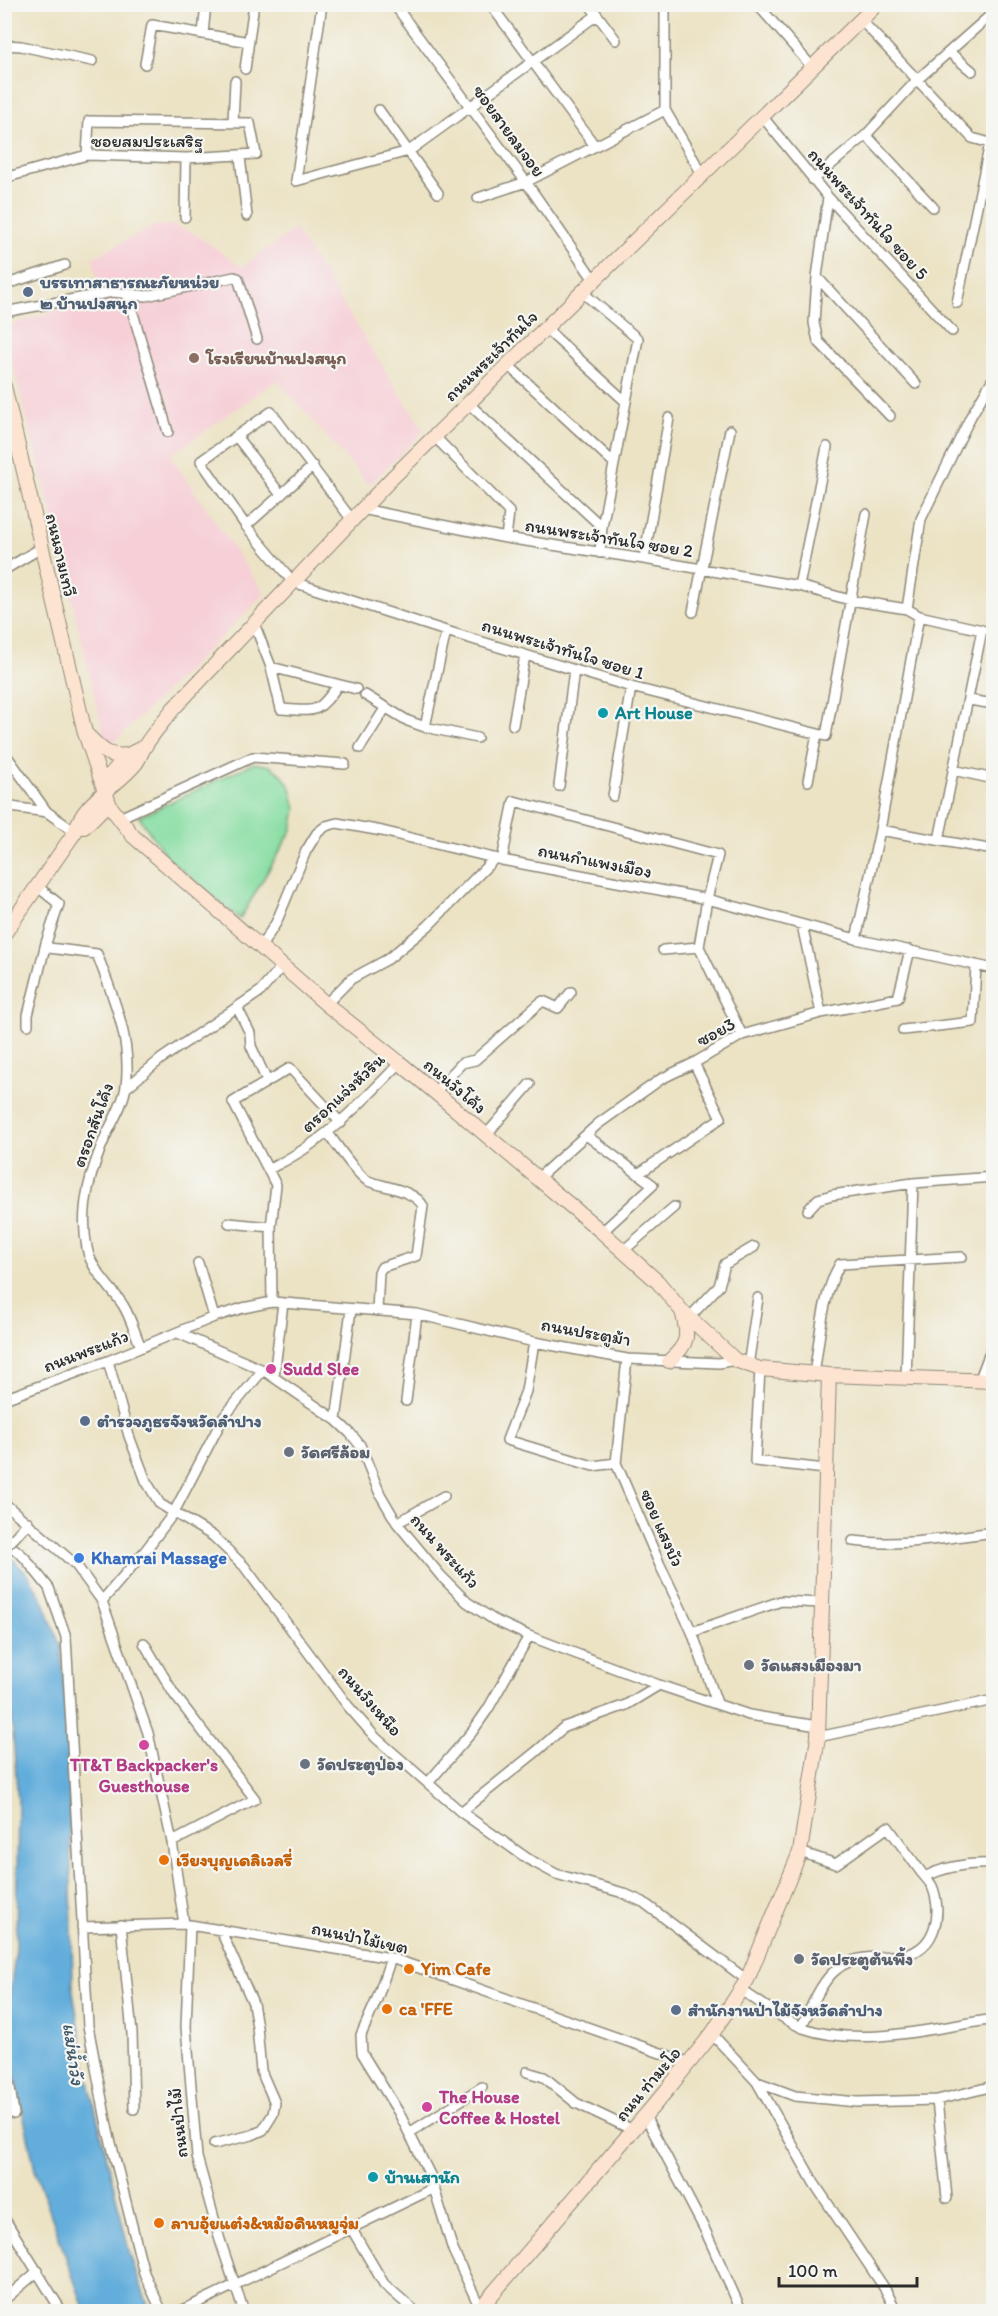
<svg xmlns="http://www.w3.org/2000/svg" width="998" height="2316" font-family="Itim,'Playpen Sans Thai',sans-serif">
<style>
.built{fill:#f6cfd7}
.green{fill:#86dda1;stroke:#588466;stroke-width:1.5}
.water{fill:#62addb;stroke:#466c83;stroke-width:1.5}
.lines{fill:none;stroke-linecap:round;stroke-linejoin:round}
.street-casing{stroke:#8c8778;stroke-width:12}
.secondary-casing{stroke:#8c8778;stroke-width:16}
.street{stroke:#fff;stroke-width:9}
.secondary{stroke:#fde4d1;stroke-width:14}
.street-bridge-casing{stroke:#8c8778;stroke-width:12;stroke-linecap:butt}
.street-bridge{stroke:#fff;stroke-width:9}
.service-dot{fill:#5c6f8a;stroke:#f6f6f2;stroke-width:2}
.education-dot{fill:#8d6e63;stroke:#f6f6f2;stroke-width:2}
.culture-dot{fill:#0f9aa8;stroke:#f6f6f2;stroke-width:2}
.hotel-dot{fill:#d1479c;stroke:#f6f6f2;stroke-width:2}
.worship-dot{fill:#6b7280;stroke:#f6f6f2;stroke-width:2}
.shop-dot{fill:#3f7fe0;stroke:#f6f6f2;stroke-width:2}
.food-dot{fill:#e8710a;stroke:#f6f6f2;stroke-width:2}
.labels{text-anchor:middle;stroke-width:4.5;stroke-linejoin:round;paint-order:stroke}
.street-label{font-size:18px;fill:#2b2b2b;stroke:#f6f6f2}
.service-label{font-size:18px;font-weight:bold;fill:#4e5e75;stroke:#f6f6f2;text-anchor:start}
.education-label{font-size:18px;font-weight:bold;fill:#785e54;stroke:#f6f6f2;text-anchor:start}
.culture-label{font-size:18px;font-weight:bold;fill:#0d838f;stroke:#f6f6f2;text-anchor:start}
.hotel-label{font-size:18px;font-weight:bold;fill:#b23c85;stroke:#f6f6f2;text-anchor:start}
.worship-label{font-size:18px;font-weight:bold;fill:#5b616d;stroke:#f6f6f2;text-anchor:start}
.shop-label{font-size:18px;font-weight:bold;fill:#366cbe;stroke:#f6f6f2;text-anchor:start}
.food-label{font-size:18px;font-weight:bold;fill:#c56008;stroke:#f6f6f2;text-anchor:start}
.water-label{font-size:20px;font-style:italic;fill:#3e5869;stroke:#f6f6f2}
</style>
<rect width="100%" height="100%" fill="#f6f6f2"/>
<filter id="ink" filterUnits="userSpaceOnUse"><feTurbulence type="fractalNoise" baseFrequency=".0167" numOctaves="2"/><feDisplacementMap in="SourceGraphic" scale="12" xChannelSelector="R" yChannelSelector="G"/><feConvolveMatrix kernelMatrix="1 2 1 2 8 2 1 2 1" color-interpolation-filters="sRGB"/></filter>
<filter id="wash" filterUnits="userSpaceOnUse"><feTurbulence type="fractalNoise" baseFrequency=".008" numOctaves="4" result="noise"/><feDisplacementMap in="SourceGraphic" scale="24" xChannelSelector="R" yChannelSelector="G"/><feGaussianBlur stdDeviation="1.35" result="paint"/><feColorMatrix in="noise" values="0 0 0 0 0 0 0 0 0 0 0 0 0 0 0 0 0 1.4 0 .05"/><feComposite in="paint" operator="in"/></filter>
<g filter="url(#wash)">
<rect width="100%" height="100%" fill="#ece3c5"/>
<!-- built -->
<path class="built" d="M172,225L195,234L242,267L295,229L424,431L369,485L277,380L170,456L265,594L107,749L49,502L5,337L4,327L103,297L92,258L154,226Z"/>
<!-- green -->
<path class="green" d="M254,763L270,766L282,775L291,788L296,809L292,830L240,919L167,857L139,817Z"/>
<!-- water -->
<path class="water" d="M4,1550L29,1576L44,1602L61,1648L69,1761L73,1993L88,2078L130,2255L150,2311H85L35,2170L5,2027L16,1949L18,1803L11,1708L5,1682Z"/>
</g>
<g filter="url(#ink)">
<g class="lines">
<!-- street casing -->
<g class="street-casing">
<path id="street" d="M322,4L296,181L409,151L597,15
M394,4L526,182L594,280
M490,4L595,146
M589,4L616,40
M665,4V110L702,174
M757,4L812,67
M861,20L972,138L994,144
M203,34L206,4
M4,45L21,46L92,61
M949,52L972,71
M145,64L152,25L249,42
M245,69L253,11
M379,110L438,193
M762,116L828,197L952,331
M233,122L235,81
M866,135L933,207
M240,157L247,216
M4,178L87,155L186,158L256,154L250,123L89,121L87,155
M813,180L866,135L917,80L994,12
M828,197L817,277L814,323L818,341L890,416
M478,198L526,182L665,110
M185,217L186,158
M817,277L916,384
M4,285L65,265
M582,292L638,339L602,527L600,553
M127,293L168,432
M957,303L990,143
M4,312L113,292L146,296L234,277L238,278L257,339
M545,328L625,401
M508,365L613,462
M468,403L602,527
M236,436L281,495
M434,436L509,512L506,538
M362,509L506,538L644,559L799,586L850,600L907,609L919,616L982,630L939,840
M352,520L271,412L201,461L246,526L293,582L446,631L631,687L826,736L866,514
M246,526L313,466
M644,559L669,418
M4,570L41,548
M799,586L827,447
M907,609L921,519L971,416L994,377
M693,612L730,430
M254,623L271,667L281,709C316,711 317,715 338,685
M271,667L356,689
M365,695L408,721L425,727L477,738
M969,700L994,704
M513,725L525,655
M425,727L446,631
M360,748L386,707
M4,752L47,812L75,832
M953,770L994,779
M808,781L817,734
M559,786L574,670
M613,796L631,687
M4,806L47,812
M126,815L253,757L345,764
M880,830L994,850
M502,860L514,801L718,855L707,899L699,947L742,1035
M38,887L59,904L46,943L49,948L97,954C113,997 132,1039 126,1086C124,1102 114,1119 107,1133C91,1169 79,1208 87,1248C91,1270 111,1287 123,1305C131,1318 135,1334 141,1347
M802,925L821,1013
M856,939L880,830L919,616
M260,948L276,923L306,851L317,833L326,826L337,823L382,831L502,860L707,899L856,939L994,969
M663,950L699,947
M326,1004L351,979L388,959L428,926L495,858
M237,1007L250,1033L251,1046L267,1081
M28,1025V1015L46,943
M903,1030L973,1022L976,965
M126,1088L161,1059L261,991L282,966
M435,1092L462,1063L475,1060L540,1003L543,1001L558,1008L571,992
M328,1133C335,1143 359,1177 368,1181C383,1187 415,1190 423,1206L416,1256L382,1267L379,1272L377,1311
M486,1135L530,1084
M586,1135L653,1185L602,1232
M269,1169C324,1143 358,1106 400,1063
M638,1174L721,1118L694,1063
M537,1179L598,1124L661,1079L694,1063L742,1035L821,1013L898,998L910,950
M808,1210L818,1199L832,1195L913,1183L994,1177
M229,1223L271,1227
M623,1251L674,1207
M198,1263L214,1317
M272,1302L271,1227L276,1185L233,1102L290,1068L341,1123
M689,1318L719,1286L725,1264L754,1247
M178,1333L263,1370L336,1420L350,1433L360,1445L380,1494L397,1523L441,1576L467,1602L494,1620L529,1636L659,1685L749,1715L818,1726
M534,1342L526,1391L507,1440L593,1466L616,1463
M627,1359L616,1463L660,1565L692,1632L717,1703
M108,1361L129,1436L146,1481L160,1504L213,1536L244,1566L348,1706L376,1738L461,1812L528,1859L556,1874L620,1892L643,1902L747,1980
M748,1366L758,1298
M760,1369L755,1461L825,1469
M814,1374C820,1338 822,1295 840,1264L962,1257
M274,1376L283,1303
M906,1379L913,1183
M979,1381L994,1342
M4,1399L108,1361L214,1317L243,1308L272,1302L417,1314L534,1342L627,1359L719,1363L735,1360
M406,1401L417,1314
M336,1420L351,1310
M4,1503L76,1565L102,1601L148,1733L172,1842L184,1924
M397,1523L444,1496
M15,1537L28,1522
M4,1540L24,1557L49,1588L66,1637L88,2026L108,2131L144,2273L162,2312
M853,1541C900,1547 946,1538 994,1532
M102,1601L145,1551L173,1514L223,1418L263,1370
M692,1632L781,1601L821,1603
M144,1643L174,1694L255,1799L172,1842
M818,1737L994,1700
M428,1783L472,1732L488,1709L529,1636
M461,1812L537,1751L564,1727L626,1705L659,1685
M800,1852L836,1864L888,1827C899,1842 910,1857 921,1872C924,1876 929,1881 932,1886C943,1913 936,1950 903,1955C881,1958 855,1954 837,1969C820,1982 811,2009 801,2027
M925,1877C946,1866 969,1863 994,1864
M4,1923V1940
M121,1925L132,2033L134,2109
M190,1925L186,2027L197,2157L220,2240L244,2312
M82,1927L184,1924L391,1958L689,2063
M391,1958L377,1999L361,2035L362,2053L399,2113L430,2175L453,2250L482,2312
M741,1990C758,2001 785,2021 803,2028C860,2048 935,2028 994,2019
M712,2034L757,2082L814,2183L885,2289L897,2312
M4,2048L14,2114
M527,2072L544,2077L576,2103L633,2130
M757,2082L795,2096L857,2102L937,2100L994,2086
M937,2100L947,2198
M645,2116L705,2230L742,2312
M409,2133L482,2087
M214,2144L252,2135L263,2130L273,2114L275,2103L261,2071L257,2027L253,2003L220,1929
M4,2218L62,2312
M351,2228L384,2284L416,2312
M4,2300L38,2271
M179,2312L434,2188"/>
</g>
<!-- secondary casing -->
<g class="secondary-casing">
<path id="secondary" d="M4,386L85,733L110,806L133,836L326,1004L400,1063L602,1232L658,1282L681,1310L735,1360L760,1369L829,1375L994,1381
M86,734C101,748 106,758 128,755
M84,827L103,808L104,792L110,775L128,755L144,747
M4,934L75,832C83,801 117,787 136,763C140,758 141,752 145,746C153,733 164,721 173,709L392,478L877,4
M669,1361C689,1344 689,1336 682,1311
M477,2312L667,2090L712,2034L747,1980L800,1852L818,1737L829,1375"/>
</g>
<!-- street -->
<use href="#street" class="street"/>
<!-- secondary -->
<use href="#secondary" class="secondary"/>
<!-- street-bridge casing -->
<g class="street-bridge-casing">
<path id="street-bridge" d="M4,1548L15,1537"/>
</g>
<!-- street-bridge -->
<use href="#street-bridge" class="street-bridge"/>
</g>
</g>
<!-- markers -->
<g class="service-dot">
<circle cx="28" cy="292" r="6"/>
<circle cx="85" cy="1421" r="6"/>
<circle cx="676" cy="2010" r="6"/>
</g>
<circle class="education-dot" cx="194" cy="358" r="6"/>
<g class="culture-dot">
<circle cx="603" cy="713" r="6"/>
<circle cx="373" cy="2177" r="6"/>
</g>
<g class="hotel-dot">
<circle cx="271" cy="1369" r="6"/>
<circle cx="144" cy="1745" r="6"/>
<circle cx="427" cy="2107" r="6"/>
</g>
<g class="worship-dot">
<circle cx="289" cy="1452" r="6"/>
<circle cx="749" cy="1665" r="6"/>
<circle cx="305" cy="1764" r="6"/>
<circle cx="799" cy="1959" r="6"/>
</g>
<circle class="shop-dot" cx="79" cy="1558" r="6"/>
<g class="food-dot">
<circle cx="164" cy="1860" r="6"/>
<circle cx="409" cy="1969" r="6"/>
<circle cx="387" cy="2009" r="6"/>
<circle cx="159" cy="2223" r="6"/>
</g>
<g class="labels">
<!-- street labels -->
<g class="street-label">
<text transform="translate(509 131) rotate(54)" y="6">ซอยสายลมจอย</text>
<text x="147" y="147">ซอยสมประเสริฐ</text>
<text transform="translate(868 214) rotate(48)" y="6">ถนนพระเจ้าทันใจ ซอย 5</text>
<text transform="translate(491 356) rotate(-44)" y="6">ถนนพระเจ้าทันใจ</text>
<text transform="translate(609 538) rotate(9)" y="6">ถนนพระเจ้าทันใจ ซอย 2</text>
<text transform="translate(61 555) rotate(77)" y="6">ถนนจามเทวี</text>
<text transform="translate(563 649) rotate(17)" y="6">ถนนพระเจ้าทันใจ ซอย 1</text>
<text transform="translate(595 861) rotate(11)" y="6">ถนนกำแพงเมือง</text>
<text transform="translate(716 1032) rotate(-29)" y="6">ซอย3</text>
<text transform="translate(455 1086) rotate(40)" y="6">ถนนวังโค้ง</text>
<text transform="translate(343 1093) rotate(-43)" y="6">ตรอกแจ่งหัวริน</text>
<text transform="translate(93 1125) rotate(-70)" y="6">ตรอกสันโค้ง</text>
<text transform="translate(586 1332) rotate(10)" y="6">ถนนประตูม้า</text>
<text transform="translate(86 1351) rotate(-21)" y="6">ถนนพระแก้ว</text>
<text transform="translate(662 1528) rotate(66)" y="6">ซอย แสงบัว</text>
<text transform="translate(445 1551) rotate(48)" y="6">ถนน พระแก้ว</text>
<text transform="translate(370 1701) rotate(49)" y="6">ถนนวังเหนือ</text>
<text transform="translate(360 1938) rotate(12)" y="6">ถนนป่าไม้เขต</text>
<text transform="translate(648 2084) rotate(-50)" y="6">ถนน ท่ามะโอ</text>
<text transform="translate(178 2123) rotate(-96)" y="6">ถนนป่าไม้</text>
</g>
<!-- service labels -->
<g class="service-label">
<text x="40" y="288">บรรเทาสาธารณะภัยหน่วย<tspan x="40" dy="21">๒ บ้านปงสนุก</tspan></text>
<text x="97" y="1427">ตำรวจภูธรจังหวัดลำปาง</text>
<text x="688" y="2016">สำนักงานป่าไม้จังหวัดลำปาง</text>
</g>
<!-- education labels -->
<g class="education-label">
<text x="206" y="364">โรงเรียนบ้านปงสนุก</text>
</g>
<!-- culture labels -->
<g class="culture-label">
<text x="615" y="719">Art House</text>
<text x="385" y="2183">บ้านเสานัก</text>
</g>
<!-- hotel labels -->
<g class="hotel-label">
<text x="283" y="1375">Sudd Slee</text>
<text x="144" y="1771" text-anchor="middle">TT&amp;T Backpacker's<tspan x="144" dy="21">Guesthouse</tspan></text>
<text x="439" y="2103">The House<tspan x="439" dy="21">Coffee &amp; Hostel</tspan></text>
</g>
<!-- worship labels -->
<g class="worship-label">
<text x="301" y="1458">วัดศรีล้อม</text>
<text x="761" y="1671">วัดแสงเมืองมา</text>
<text x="317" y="1770">วัดประตูป่อง</text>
<text x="811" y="1965">วัดประตูต้นพึ้ง</text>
</g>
<!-- shop labels -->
<g class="shop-label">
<text x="91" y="1564">Khamrai Massage</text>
</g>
<!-- food labels -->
<g class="food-label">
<text x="176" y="1866">เวียงบุญเดลิเวลรี่</text>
<text x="421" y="1975">Yim Cafe</text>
<text x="399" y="2015">ca 'FFE</text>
<text x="171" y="2229">ลาบอุ้ยแต๋ง&amp;หม้อดินหมูจุ่ม</text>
</g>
<!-- water labels -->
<g class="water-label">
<text transform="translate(74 2054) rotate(82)" y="7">แม่น้ำวัง</text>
</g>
</g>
<!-- margin -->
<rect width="998" height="2316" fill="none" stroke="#f6f6f2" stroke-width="24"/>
<!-- scale -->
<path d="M779 2277v9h138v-9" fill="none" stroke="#2b2b2b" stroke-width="3"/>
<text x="788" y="2277" font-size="18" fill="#2b2b2b" stroke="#f6f6f2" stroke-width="4.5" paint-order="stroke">100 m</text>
</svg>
